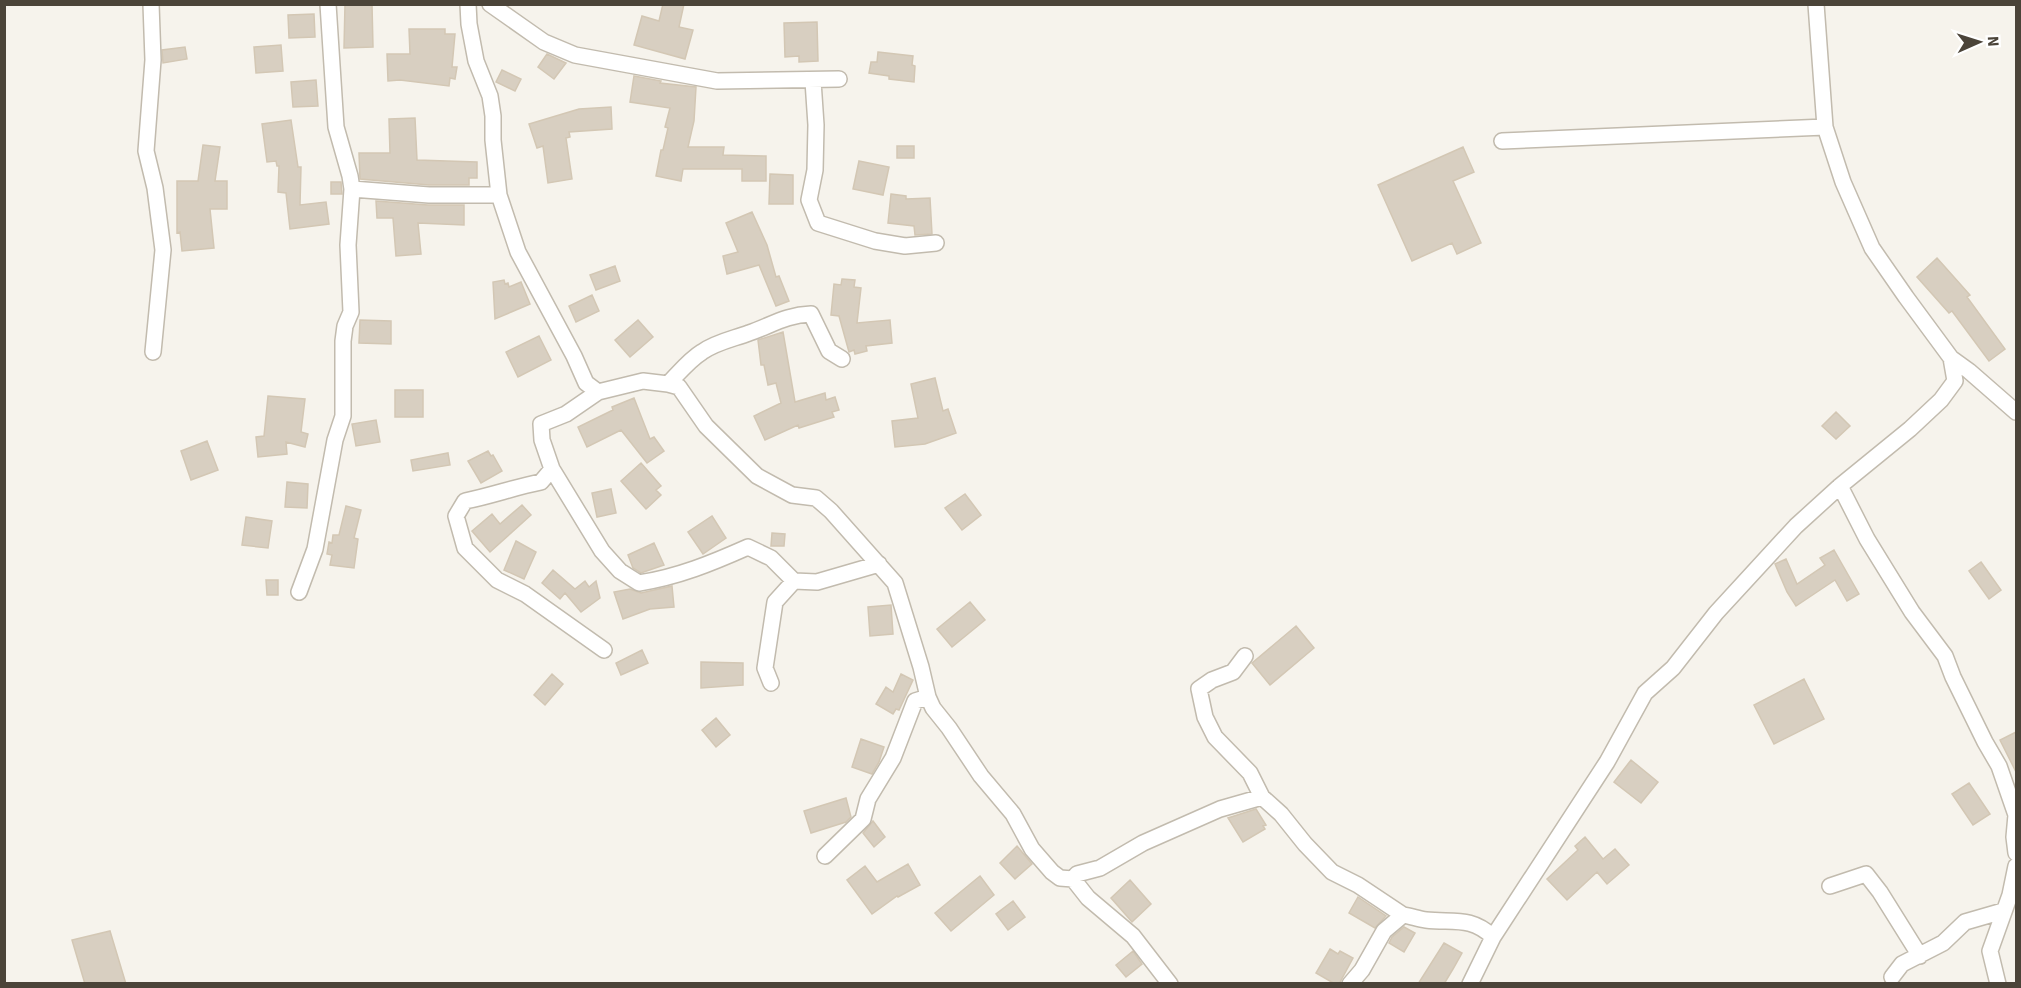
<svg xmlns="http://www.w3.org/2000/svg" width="2021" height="988" font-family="'Source Sans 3',sans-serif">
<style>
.building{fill:#d8cfc1;stroke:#d3c7b4;stroke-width:1.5}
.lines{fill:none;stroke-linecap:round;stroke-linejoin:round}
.street-casing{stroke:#c2bbae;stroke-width:18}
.street{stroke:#fff;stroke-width:15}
</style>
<rect width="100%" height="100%" fill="#f6f3ec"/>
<!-- building -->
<path class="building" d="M345,4H372L373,47L344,48Z
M663,4H684L679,27L693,30L685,59L634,45L642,16L659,21Z
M314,14L315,37L289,38L288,15Z
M817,22L818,61L799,62V56L785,57L784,23Z
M409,29H445V34H455L452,67H457L455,79L450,78L449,86L400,80L388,81L387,54H410Z
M281,45L283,71L256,73L254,47Z
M185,47L187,59L163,63L162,50Z
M878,52L913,56L912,65L915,66L914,82L889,79V76L869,73L871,62H877Z
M547,54L566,63L554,79L538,67Z
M502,70L521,79L515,91L496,82Z
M634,76L661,81L660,83L696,87L694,121L688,147H724L723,155L766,156V181H742V169H683L681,181L656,176L661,150H663L668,128L665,127L670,108L630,102Z
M316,80L318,106L293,107L291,82Z
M611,107L612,129L569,132L570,137L566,138L572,179L548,183L543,146L537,148L529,124L579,109Z
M415,118L417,160L477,162V178H469V185H429L360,179L359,153H390L389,119Z
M291,120L298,167H301L300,205L326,202L329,224L290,229L286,193L278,192L279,166H277L276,161L267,162L262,124Z
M203,145L220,147L215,181H227V209H210L214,248L182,251L180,232L177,233V181H198Z
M897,146H914V158H897Z
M1463,147L1474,172L1453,181L1481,243L1457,254L1452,243L1412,261L1378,185Z
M859,161L889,167L883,195L853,189Z
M770,174L793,175V204H769Z
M331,182H341L342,194H331Z
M891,194L906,196V199L930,198L932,234L915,235L914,226L888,223Z
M376,201L428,205H464V225L418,223L421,254L396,256L393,218H377Z
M752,212L767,245L776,277L779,276L789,301L776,306L759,265L727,274L723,256L738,252L726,223Z
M1937,258L1970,295L1967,297L2005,349L1989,361L1952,311L1949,313L1917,277Z
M615,266L620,281L596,290L590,275Z
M842,279L855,280L854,287L861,288L857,323L890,320L892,343L866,346L867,351L855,354L854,350L849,352L839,316L831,315L834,284L841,285Z
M504,280L505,284L508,283L509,287L521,282L530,304L495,319L493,282Z
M592,295L599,311L576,322L569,306Z
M360,320L391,321V344L359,343Z
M638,320L653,337L630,357L615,340Z
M783,332L795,402L825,393L826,400L835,397L839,410L832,412L834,417L799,428L798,425L765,440L754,416L781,403L776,383L768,385L764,365H761L758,340Z
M539,336L551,360L518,377L506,352Z
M935,378L943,411L948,409L956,433L925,444L895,447L892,421L918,418L911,384Z
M395,390H423V417H395Z
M268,396L305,399L301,432L308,434L305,447L286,442L287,454L258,457L256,437L264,436Z
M634,398L650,439L654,437L664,451L647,463L621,430L587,447L578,427L613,410L612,407Z
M1836,412L1850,426L1836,439L1822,426Z
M376,420L380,442L356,446L352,424Z
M207,441L218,470L191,480L181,451Z
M488,451L491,456L493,455L502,471L481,483L468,461Z
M448,453L450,465L413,471L411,460Z
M641,463L661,486L656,490L661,495L646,509L621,481Z
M287,482L308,484L307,508L285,507Z
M611,489L616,513L597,517L592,493Z
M965,494L981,515L962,530L945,508Z
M522,505L531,515L490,552L472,531L492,514L500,524Z
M346,506L361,510L354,538L358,539L354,568L330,565L332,555L327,554L329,542L332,543L333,535H339Z
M712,516L726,538L703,554L688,532Z
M246,517L272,521L268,548L242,545Z
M772,533L785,534L784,546H771Z
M516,541L536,552L524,579L504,570Z
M654,543L664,565L641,573L633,568L628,555Z
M1834,550L1859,594L1847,601L1835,580L1796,606L1787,592L1775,564L1786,559L1797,584L1825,565L1820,558Z
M1981,562L2001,590L1989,599L1969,571Z
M553,570L575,589L585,581L589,587L596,581L600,598L581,612L565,593L560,599L542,583Z
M266,580H278V595H267Z
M672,586L674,607L650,609L623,619L614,592L630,589L641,593Z
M970,602L985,620L952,647L937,629Z
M891,605L893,634L870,636L868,607Z
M1296,626L1314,648L1270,685L1252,663Z
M642,650L648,663L621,675L616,663Z
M701,662L743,663V685L701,688Z
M552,674L563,684L545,705L534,695Z
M901,674L913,680L899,710L896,709L893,714L876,704L886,687L893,692Z
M1804,679L1824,719L1774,744L1754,705Z
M716,718L730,735L716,747L702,730Z
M2016,732V772L2000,740Z
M861,739L884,747L879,762L872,774L852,767Z
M1631,760L1658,782L1641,803L1614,782Z
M1969,783L1990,814L1973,825L1952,794Z
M846,798L851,817L846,822L811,833L804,811Z
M1256,809L1266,825L1263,826L1265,829L1243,842L1228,818Z
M873,821L885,837L874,847L863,833Z
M1585,837L1603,859L1615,849L1629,865L1607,884L1597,872L1567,900L1547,879L1578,850L1575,846Z
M1017,846L1032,864L1015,879L1000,863Z
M908,864L920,885L898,897L897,896L872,914L847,880L865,866L877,882Z
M980,876L994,895L951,931L935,913Z
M1130,880L1151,904L1132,922L1111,898Z
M1358,897L1386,916L1375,928L1349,913Z
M1013,901L1025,917L1008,930L996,914Z
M1404,927L1415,933L1404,952L1389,943L1392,937Z
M110,931L126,984H85L72,940Z
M1444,943L1462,953L1453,969L1444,984H1418Z
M1330,949L1338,954L1340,951L1353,958L1339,984H1335L1316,973Z
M1133,951L1142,964L1126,977L1116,965Z"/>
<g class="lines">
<!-- street casing -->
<g class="street-casing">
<path id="street" d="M151,4L153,60L146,151L155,188L163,250L153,352
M468,4L469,24L476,61L490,96L493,116V140L499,195L518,252L574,356L586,383L598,392L643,381L668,384L679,387L706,426L757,476L792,495L816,498L831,511L895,583L921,667L928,697L933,708L949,728L981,776L1013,814L1032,849L1052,872L1060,878L1073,879
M490,4L544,42L575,55L717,81L839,79
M1816,4L1825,127L1843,182L1872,248L1906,297L1951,358L1969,371L2016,412
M813,81L816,125L815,170L809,200L818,223L875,241L905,246L936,243
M1502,141L1825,127
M352,189L429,195H499
M668,384C679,373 689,360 702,352C716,342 733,339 749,333C772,325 786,315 811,314L829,351L842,359
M598,392L566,414L541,424L542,440L552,469L602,551L620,571L639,583C678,577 712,563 748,547L771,558L794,581L817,582L879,564
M552,469L541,482C515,487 491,496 465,501L456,516L465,548L497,580L525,594L604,650
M1840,486L1867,539L1912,612L1945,656L1953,677L1985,742L1999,766L2016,815L2014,837L2016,853
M299,592L315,549L335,440L343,416V341L345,326L351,312L348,245L352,189L350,176L336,127L328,4
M771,683L765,668L775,602L794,581
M1262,797L1281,814L1305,844L1332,872L1358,885L1403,915
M825,856L863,819L868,799L893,758L915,701L928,697
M1830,886L1866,874L1880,892L1920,956
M1892,977L1902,964L1943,943L1965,922L2003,911
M1170,984L1133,936L1088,898L1073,879L1077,874L1100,868L1143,843L1220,809L1262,797L1250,773L1215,737L1205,717L1199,689L1212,680L1233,672L1245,656
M1350,984L1362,970L1384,931L1403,915C1411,916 1418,919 1426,920C1453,923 1471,916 1493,937
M1470,984L1493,937L1607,762L1645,693L1673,668L1716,613L1796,526L1840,486L1910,429L1941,400L1955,381L1951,358
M1998,984L1990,951L2010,895L2016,866"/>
</g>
<!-- street -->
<use href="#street" class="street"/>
</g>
<!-- border -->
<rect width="2021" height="988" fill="none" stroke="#4b4439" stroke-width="12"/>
<!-- north arrow -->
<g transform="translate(1979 42) rotate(87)" stroke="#ffffff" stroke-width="4.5" paint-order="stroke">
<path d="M0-4.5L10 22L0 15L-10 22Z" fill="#4b4439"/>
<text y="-9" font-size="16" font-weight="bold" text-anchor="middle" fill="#4b4439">N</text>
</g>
</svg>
